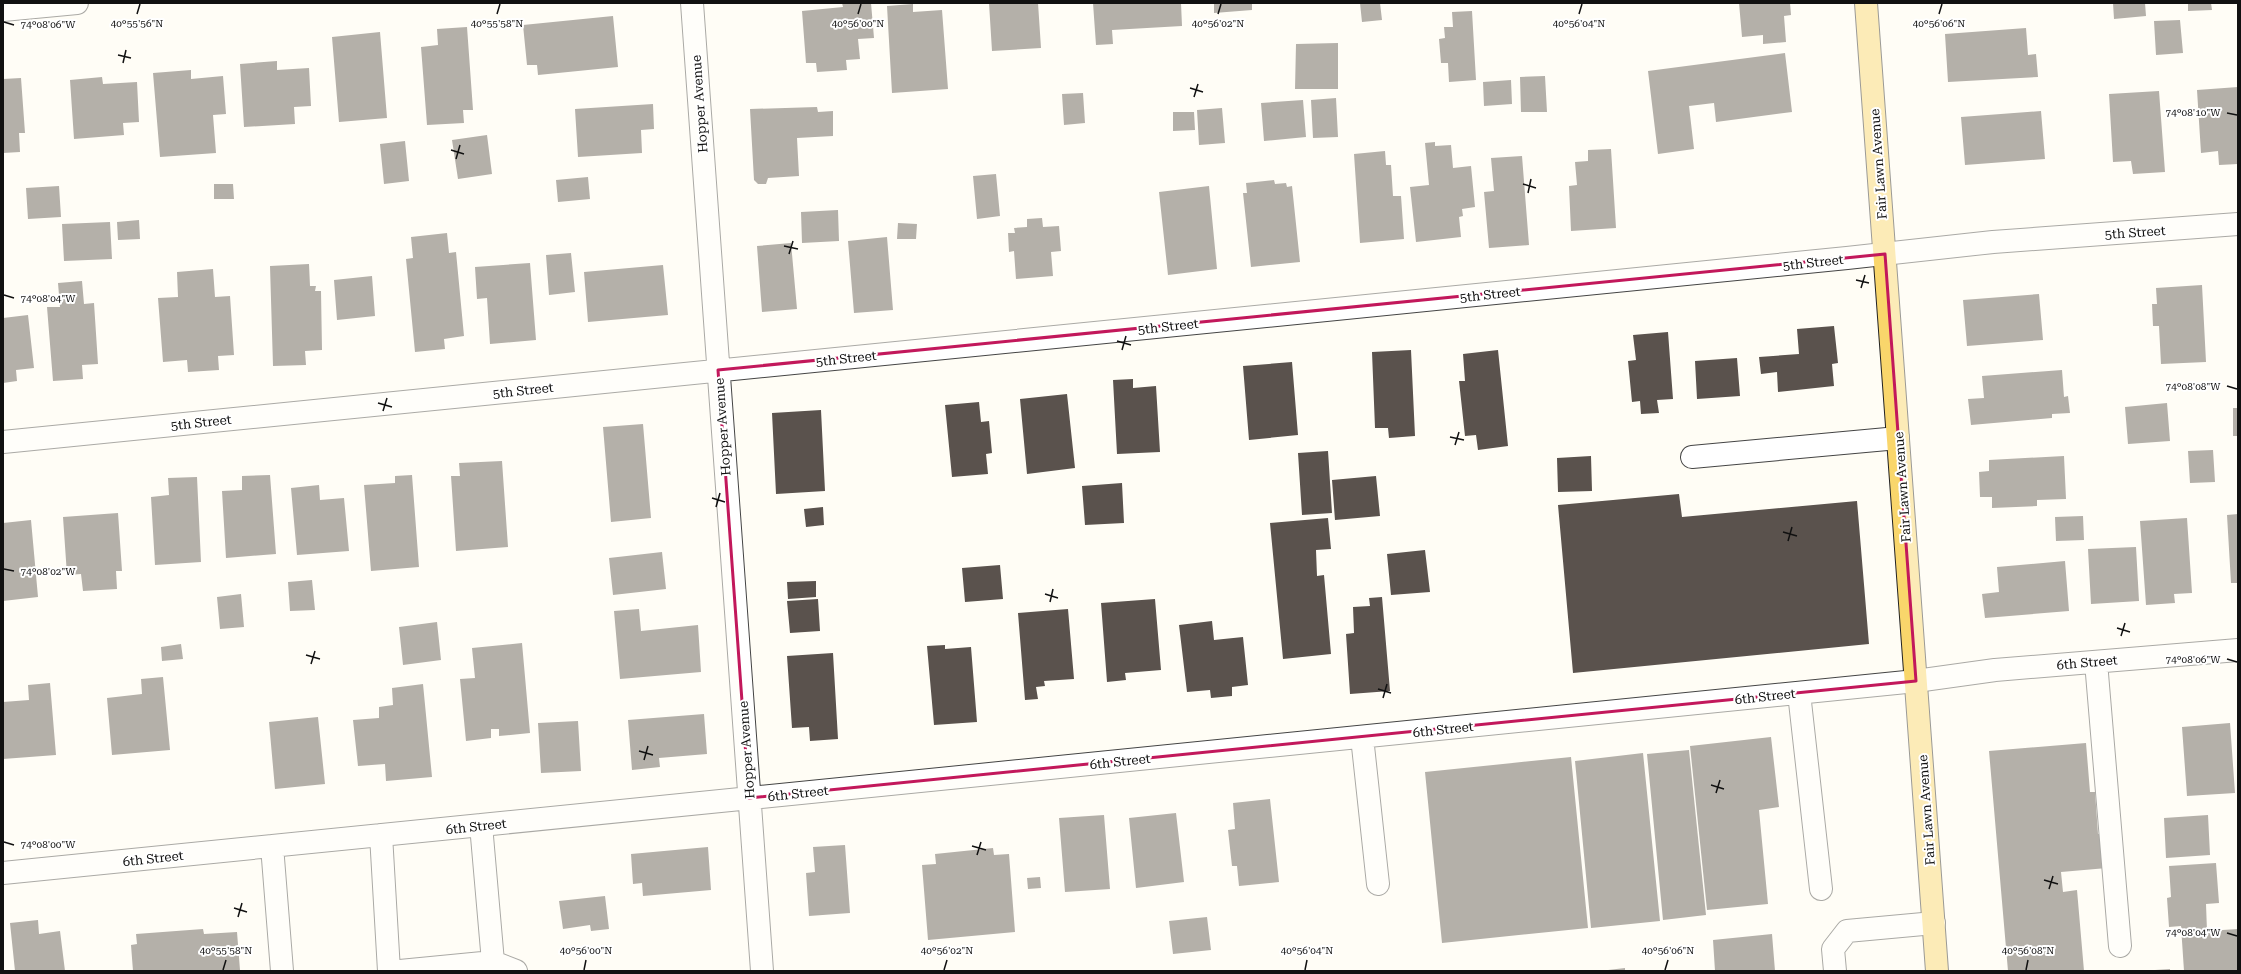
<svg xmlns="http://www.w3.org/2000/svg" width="2241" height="974" font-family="'Roboto Serif',serif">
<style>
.building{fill:#5a524d}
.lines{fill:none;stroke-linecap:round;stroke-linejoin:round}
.minor-casing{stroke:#444;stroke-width:24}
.major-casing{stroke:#222;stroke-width:24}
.minor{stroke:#fff;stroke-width:22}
.major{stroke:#f9d66b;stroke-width:22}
.marked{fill:none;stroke:#c2185b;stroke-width:3;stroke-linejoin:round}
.ticks{fill:none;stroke:#111;stroke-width:1.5}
.labels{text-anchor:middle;stroke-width:4;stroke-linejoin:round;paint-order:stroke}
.street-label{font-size:13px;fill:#111;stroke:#fff}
.ticks-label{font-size:10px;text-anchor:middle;fill:#111;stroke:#fff;stroke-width:4;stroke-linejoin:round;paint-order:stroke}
</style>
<rect width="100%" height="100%" fill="#fffdf5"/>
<!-- building -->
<path class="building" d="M842,3H871L874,38L858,39L860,59L846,60L847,70L817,72L816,63H806L802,11L843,7Z
M989,3H1038L1041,48L992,51Z
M1093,3H1181L1182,26L1112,30L1113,44L1096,45Z
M1214,3H1252V10L1214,13Z
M1360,3H1380L1382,20L1362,22Z
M1739,3H1790L1791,15L1784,16L1786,42L1763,44V35L1742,37Z
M2113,3H2145L2146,16L2114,19Z
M2188,3H2211L2212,10L2188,11Z
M913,4V12L942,10L948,89L892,93L887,6Z
M1472,11L1476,80L1449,82L1448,63H1441L1439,39L1445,38L1444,27H1453L1452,12Z
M613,16L618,67L538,75L537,65H527L523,25Z
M2180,20L2183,53L2156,55L2154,21Z
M467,27L473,110H463L464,123L427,125L421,47L438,45L437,29Z
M2026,28L2028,55L2036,54L2038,77L1948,82L1945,34Z
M380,32L387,118L339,122L332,37Z
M1338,43V89H1295L1296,44Z
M1785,53L1792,112L1716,122L1714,103L1689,106L1694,149L1658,154L1648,71Z
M277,61V70L309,68L311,106L294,107L295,124L244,127L240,64Z
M191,70V79L223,76L226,114L213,115L216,153L160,157L153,73Z
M1545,76L1547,112H1521L1520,77Z
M102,77L103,84L137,82L139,122L123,123L124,135L74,139L70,80Z
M21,78L25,133H19L20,152L3,153V79Z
M1511,80L1512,104L1484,106L1483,82Z
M2238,87V164L2219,165L2218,151L2201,153L2197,90Z
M2159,91L2165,172L2133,174L2131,161L2113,162L2109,94Z
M1083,93L1085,123L1064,125L1062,94Z
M1336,98L1338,137L1313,138L1311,100Z
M1303,100L1306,137L1264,141L1261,103Z
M653,104L654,129L641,130L642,153L578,157L575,109Z
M817,107L818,112L833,111V136L797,138L799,176L768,178L766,184H758L754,180L750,109Z
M1222,108L1225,143L1199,145L1197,110Z
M2041,111L2045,159L1965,165L1961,117Z
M1173,112H1194L1195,130L1173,131Z
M487,135L492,174L458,179L452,140Z
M405,141L409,181L384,184L380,144Z
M1435,142V146L1451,145L1453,168L1471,166L1475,207L1462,209L1463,216L1459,217L1461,237L1416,242L1410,187L1429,185L1425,143Z
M1611,149L1616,228L1571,231L1569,186L1577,185L1575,162L1588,161V150Z
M1385,151L1386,165H1391L1393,196H1401L1404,239L1360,243L1354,154Z
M1522,156L1529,245L1489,248L1484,192L1494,191L1491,158Z
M996,174L1000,216L977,219L973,176Z
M588,177L590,199L558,202L556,180Z
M1274,180L1275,184L1286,183L1287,187L1292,186L1300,262L1251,267L1243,193H1247L1246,183Z
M214,184H233L234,199H214Z
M59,186L61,217L28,219L26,188Z
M1209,186L1217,269L1168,275L1159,192Z
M838,210L839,241L802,243L801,212Z
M1042,218L1043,227L1059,226L1061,251L1051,252L1053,276L1016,279L1014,251L1009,252L1008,233H1015L1014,228L1027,227V219Z
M139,220L140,239L118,240L117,222Z
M110,222L112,259L64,261L62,224Z
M898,223L917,224L916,239H897Z
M447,233L449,253L456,252L464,336L444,339L445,349L415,352L406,259L413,258L411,237Z
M887,237L893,310L854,313L848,241Z
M791,243L797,309L762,312L757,246Z
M571,253L575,292L549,295L546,255Z
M530,263L536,340L490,344L487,298L477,299L475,267Z
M309,264L310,286H316L315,291H321L322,350L305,351L306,365L273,366L270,266Z
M663,265L668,315L588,322L584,272Z
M213,269L215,297L230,296L234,355L218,356L219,370L188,372L187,360L163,362L158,298L178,297L177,272Z
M372,276L375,316L337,320L334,280Z
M82,281L84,304L94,303L98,364L82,365L83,379L53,381L47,307H60L58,283Z
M2202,285L2206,362L2161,364L2159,326H2153L2152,304H2157L2156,288Z
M2039,294L2043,340L1967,346L1963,300Z
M28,315L34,368L16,370L17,381L3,383V318Z
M1834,326L1838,363L1832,364L1834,386L1778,392L1777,372L1761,374L1759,357L1799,354L1797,329Z
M1668,332L1673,399L1657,400L1659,413L1641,414L1640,401L1632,402L1628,361L1636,360L1633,335Z
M1411,350L1415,436L1389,438L1388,428H1375L1372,352Z
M1498,350L1508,446L1478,450L1476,435L1465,436L1459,381H1465L1463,354Z
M1737,358L1740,396L1697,399L1695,361Z
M1292,362L1298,435L1249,440L1243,366Z
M2062,370L2064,397L2068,396L2070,413L2052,414V418L1971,425L1968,399L1984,398L1982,376Z
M1133,379V388L1156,386L1160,452L1117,454L1113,380Z
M1067,394L1075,468L1027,474L1020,399Z
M979,402L981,422L989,421L992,453L986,454L988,474L952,477L945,405Z
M2167,403L2170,441L2128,444L2125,407Z
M2233,408H2238V436H2233Z
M821,410L825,491L776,494L772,413Z
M643,424L651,518L611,522L603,427Z
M2213,450L2215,482L2190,483L2188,451Z
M1328,451L1332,513L1302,515L1298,453Z
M1591,456L1592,491L1558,492L1557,458Z
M2064,456L2066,499L2037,500V506L1992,508V497H1980L1979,472L1989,471V460Z
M502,461L508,547L456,551L451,476H460L459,463Z
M270,475L276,554L226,558L222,491L242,490V476Z
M412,475L419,567L371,571L364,485L395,483V476Z
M1376,476L1380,516L1335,520L1332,480Z
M197,477L201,562L155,565L151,497L169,495L168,478Z
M1122,483L1124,523L1085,525L1082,486Z
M319,485L320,500L344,498L349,551L297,555L291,488Z
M1679,494L1682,517L1857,501L1869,644L1573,673L1558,505Z
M823,507L824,525L806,527L804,509Z
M118,513L122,571H116L117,589L83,591L81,574L67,575L63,517Z
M2238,514V583H2231L2227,515Z
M2083,516L2084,540L2056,541L2055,517Z
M1328,518L1331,549L1316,550L1317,576L1324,575L1331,654L1283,659L1270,523Z
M2187,518L2192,593L2174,594L2175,603L2146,605L2140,521Z
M31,520L38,597L3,601V523Z
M2136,547L2139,601L2091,604L2088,549Z
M1425,550L1430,592L1391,595L1387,554Z
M662,552L666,589L613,595L609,558Z
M2065,561L2069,611L1985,618L1982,594L1999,592L1997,567Z
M1000,565L1003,599L965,602L962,568Z
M312,580L315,610L290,611L288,582Z
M816,581V597L788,599L787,582Z
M241,594L244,627L220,629L217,597Z
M1382,597L1390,691L1350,694L1346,634L1354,633L1353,607L1370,606L1369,598Z
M818,599L820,631L790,633L787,601Z
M1155,599L1161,670L1125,673L1126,680L1107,682L1101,603Z
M639,609L641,631L698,625L701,672L620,679L614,611Z
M1068,609L1074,679L1044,681L1045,686L1036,687L1038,699L1025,700L1018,613Z
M1212,621L1214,640L1243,637L1248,685L1232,687V696L1211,698L1210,690L1187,692L1179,625Z
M437,622L441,660L403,665L399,627Z
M522,643L530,733L499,736V729H491V738L466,741L460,679L475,678L472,648Z
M181,644L183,659L162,661L161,647Z
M945,645V649L971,647L977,722L934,725L927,646Z
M833,653L838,739L810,741L809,727L792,728L787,656Z
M163,677L170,750L112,755L107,698L142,694L141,679Z
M50,683L56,755L3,759V702L29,700L28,685Z
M423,684L432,777L386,781L385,764L358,766L353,720L379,718V707L393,705L392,688Z
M704,714L707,754L659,758L660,767L632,770L628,720Z
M318,717L325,784L275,789L269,722Z
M578,721L581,771L541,773L538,723Z
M2230,723L2235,793L2187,796L2182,727Z
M1771,737L1779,807L1759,810L1768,904L1707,910L1690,746Z
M2086,743L2090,792H2095L2098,834L2105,833L2107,868L2061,872L2063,892L2077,890L2084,971H2008L1989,751Z
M1689,750L1706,915L1663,920L1647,754Z
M1643,753L1660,921L1591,928L1575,761Z
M1571,757L1588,928L1442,943L1425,772Z
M1270,799L1279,882L1239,886L1237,866H1232L1228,830L1235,829L1233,803Z
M1176,813L1184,882L1136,888L1129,818Z
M1104,815L1110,889L1065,892L1059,818Z
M2208,815L2210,855L2166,858L2164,818Z
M845,845L850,913L809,916L806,873L815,872L813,847Z
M708,847L711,890L643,896L642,883L633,884L631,854Z
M993,848L994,855L1009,854L1015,932L928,940L922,865L936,864L935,854Z
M2216,863L2219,903L2206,904L2207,931L2238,929V971H2184L2181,926L2169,927L2167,898L2171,897L2169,866Z
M1040,877L1041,888L1028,889L1027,878Z
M605,896L609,929L591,931L590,925L563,929L559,901Z
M1207,917L1211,950L1173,954L1169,921Z
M38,920L39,934L60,931L65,971H15L10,923Z
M203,929L204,934L237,932L240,970L133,971L131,945L137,944L136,934Z
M1772,934L1775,971H1715L1713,940Z
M1625,968V971H1608V970Z
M2170,969V971H2155V970Z"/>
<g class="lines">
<!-- minor casing -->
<g class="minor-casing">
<path id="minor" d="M692,3L762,971
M3,10L77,3
M3,442L1847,258L1993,242L2238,224
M1692,457L1898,438
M2096,662L2120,946
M1799,693L1821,889
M1362,737L1378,884
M381,835L389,971
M272,846L282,971
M3,873L1916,681L1995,670L2238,650
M493,962L516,971
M400,971L493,962L481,825
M1835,971L1833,949L1847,931L1934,923"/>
</g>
<!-- major casing -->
<g class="major-casing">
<path id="major" d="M1866,3L1937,971"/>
</g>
<!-- minor -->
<use href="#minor" class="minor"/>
<!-- major -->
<use href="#major" class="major"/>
</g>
<!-- marked area -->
<path d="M0 0H2241V974H0ZM1885,254L1916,681L749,798L718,370Z" fill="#fffdf5" fill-opacity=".55" fill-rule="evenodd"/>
<path class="marked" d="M1885,254L1916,681L749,798L718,370Z"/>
<!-- ticks -->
<path class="ticks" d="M137,14L140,4M497,14L500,4M858,14L861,4M1218,14L1221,4M1579,14L1582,4M1939,14L1942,4M4,22L14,25M118,55L131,58M123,63L126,50M1190,88L1203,92M1194,97L1198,84M2227,113L2237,115M451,150L464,154M456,159L460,145M1523,184L1536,188M1528,193L1531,179M784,246L798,249M789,254L793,241M1856,280L1869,283M1861,288L1865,275M4,295L14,298M1117,341L1131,345M1122,350L1126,336M2227,386L2237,389M378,403L392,407M383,411L387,398M1450,437L1464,440M1455,445L1459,432M712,498L725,502M716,507L720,493M1783,532L1797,536M1788,541L1792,527M4,569L14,571M1045,594L1058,598M1050,602L1053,589M2117,628L2130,632M2121,636L2125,623M306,655L320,659M2227,659L2237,662M311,664L315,651M1378,689L1391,693M1383,698L1387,684M639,751L653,755M644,760L648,746M1711,785L1724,789M1716,793L1720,780M4,842L14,845M972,846L986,850M977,855L981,842M2044,880L2058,884M2049,889L2053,876M234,908L247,912M238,917L242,903M2227,933L2237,936M223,970L226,960M584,970L586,960M944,970L947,960M1305,970L1307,960M1665,970L1668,960M2026,970L2028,960"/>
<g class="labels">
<!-- street labels -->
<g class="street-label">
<text transform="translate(699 104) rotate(-94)" y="5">Hopper Avenue</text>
<text transform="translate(1878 164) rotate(-94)" y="5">Fair Lawn Avenue</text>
<text transform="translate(2135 232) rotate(-4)" y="5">5th Street</text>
<text transform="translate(1813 262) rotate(-6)" y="5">5th Street</text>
<text transform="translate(1490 294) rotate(-6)" y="5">5th Street</text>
<text transform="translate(1168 326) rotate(-6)" y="5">5th Street</text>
<text transform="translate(846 358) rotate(-6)" y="5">5th Street</text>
<text transform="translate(523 390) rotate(-6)" y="5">5th Street</text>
<text transform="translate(201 422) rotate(-6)" y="5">5th Street</text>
<text transform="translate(722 427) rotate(-94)" y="5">Hopper Avenue</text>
<text transform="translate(1902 487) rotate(-94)" y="5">Fair Lawn Avenue</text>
<text transform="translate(2087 662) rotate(-5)" y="5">6th Street</text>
<text transform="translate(1765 696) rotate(-6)" y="5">6th Street</text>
<text transform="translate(1443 729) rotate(-6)" y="5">6th Street</text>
<text transform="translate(746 750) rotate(-94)" y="5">Hopper Avenue</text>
<text transform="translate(1120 761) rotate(-6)" y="5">6th Street</text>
<text transform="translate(798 793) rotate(-6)" y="5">6th Street</text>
<text transform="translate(1926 810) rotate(-94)" y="5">Fair Lawn Avenue</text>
<text transform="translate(476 826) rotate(-6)" y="5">6th Street</text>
<text transform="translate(153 858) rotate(-6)" y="5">6th Street</text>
</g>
</g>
<g class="ticks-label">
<text x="137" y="27">40°55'56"N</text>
<text x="497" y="27">40°55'58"N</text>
<text x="858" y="27">40°56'00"N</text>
<text x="1218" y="27">40°56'02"N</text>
<text x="1579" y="27">40°56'04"N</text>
<text x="1939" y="27">40°56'06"N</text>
<text x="48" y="28">74°08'06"W</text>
<text x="2193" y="116">74°08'10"W</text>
<text x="48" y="302">74°08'04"W</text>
<text x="2193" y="390">74°08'08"W</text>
<text x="48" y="575">74°08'02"W</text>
<text x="2193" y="663">74°08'06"W</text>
<text x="48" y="848">74°08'00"W</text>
<text x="2193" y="936">74°08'04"W</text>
<text x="226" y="954">40°55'58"N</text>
<text x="586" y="954">40°56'00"N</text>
<text x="947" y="954">40°56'02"N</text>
<text x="1307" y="954">40°56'04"N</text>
<text x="1668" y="954">40°56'06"N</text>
<text x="2028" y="954">40°56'08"N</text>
</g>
<!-- border -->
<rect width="2241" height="974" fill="none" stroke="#111111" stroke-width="8"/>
</svg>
